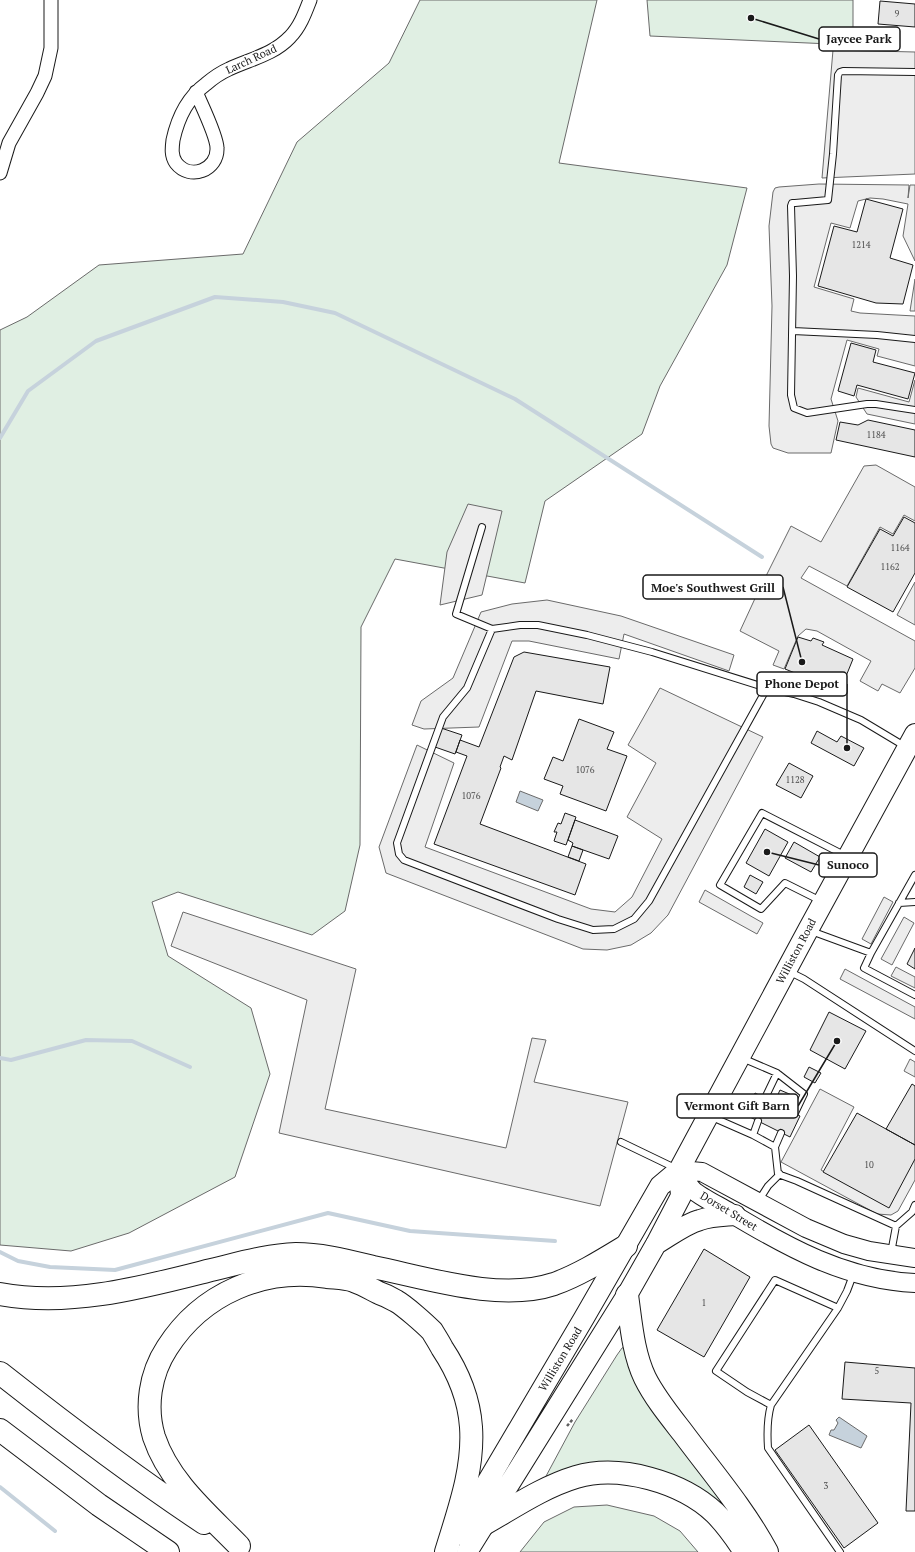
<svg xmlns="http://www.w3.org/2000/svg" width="915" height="1552" font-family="'PT Serif',serif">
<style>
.green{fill:#e0efe3;stroke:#6a6a6a}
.parking{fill:#ededed;stroke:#6a6a6a}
.water{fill:#c6d2dc;stroke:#6a6a6a}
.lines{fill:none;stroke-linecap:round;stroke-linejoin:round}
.stream{stroke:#c6d2dc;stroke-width:4}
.building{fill:#e6e6e6;stroke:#1a1a1a}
.service-casing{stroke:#1a1a1a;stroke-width:8}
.minor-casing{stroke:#1a1a1a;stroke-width:15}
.secondary-casing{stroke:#1a1a1a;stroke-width:20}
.primary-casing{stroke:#1a1a1a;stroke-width:22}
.motorway-casing{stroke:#1a1a1a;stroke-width:24}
.path{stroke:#5f5f5f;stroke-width:2.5;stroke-dasharray:3 2;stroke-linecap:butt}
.service{stroke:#fff;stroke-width:6}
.minor{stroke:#fff;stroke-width:13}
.secondary{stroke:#fff;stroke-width:18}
.primary{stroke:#fff;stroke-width:20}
.motorway{stroke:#fff;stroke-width:22}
.labels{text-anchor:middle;stroke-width:3;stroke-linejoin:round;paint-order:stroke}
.number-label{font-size:9px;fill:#4d4d4d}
.street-label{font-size:11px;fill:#1a1a1a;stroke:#fff}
.leader{fill:none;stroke:#1a1a1a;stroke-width:1.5}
.callout-dot{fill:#1a1a1a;stroke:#fff;stroke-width:1.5}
.callout{fill:#fff;stroke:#1a1a1a;stroke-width:1.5}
.callout-label{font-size:12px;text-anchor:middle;font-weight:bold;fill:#1a1a1a}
</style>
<rect width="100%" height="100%" fill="#fff"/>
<!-- green -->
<path class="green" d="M420,0H597L559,163L747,188L727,265L660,386L642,434L545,501L525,583L395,559L361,627L360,845L345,911L312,935L178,892L152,902L168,956L251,1008L270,1074L235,1177L129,1233L71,1251L0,1245V330L27,317L99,265L243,254L297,142L389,63Z
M647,0H853V45L650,36Z
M626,1346L740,1524L681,1481L545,1478L575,1422L617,1355L622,1348Z
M607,1505L654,1516L680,1531L698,1552H520L544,1522L574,1507Z"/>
<!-- parking -->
<path class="parking" d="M833,50L915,52V174L822,178Z
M819,184L909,185L908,198L910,185H915V261L903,236L908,204L883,199L870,198L858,201L850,228L831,223L814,287L854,299L851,311L860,313L915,316V366L877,356L879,349L847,340L831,399L838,421L831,453H788L773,448L771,444L769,426L772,306L769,226L773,192L775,188L779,187Z
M915,279V311H910Z
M915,380V424L867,414L856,397L858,388L909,402Z
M876,465L915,487V521L904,515L893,534L880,527L847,586L809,566L801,578L915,641V668L900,693L882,684L878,691L860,681L871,661L817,631L806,629L798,636L784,669L773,665L779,651L740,631L758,592L791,526L821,542L864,466Z
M468,504L502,511L482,595L440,605L447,552Z
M915,582V625L897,615Z
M547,600L621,616L734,655L729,671L624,634L619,659L529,641H512L479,727L424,729L412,725L421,701L453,678L481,612L512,604Z
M660,688L763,737L668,915L651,933L631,945L607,950L583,949L386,873L379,847L417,745L454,763L425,847L591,909L615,912L632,897L662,839L627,817L656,763L628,745Z
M705,890L763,923L757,934L699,902Z
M884,897L893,902L871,944L862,939Z
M183,912L356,969L325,1109L506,1148L532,1038L546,1040L534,1082L628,1102L600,1206L279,1133L307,1000L171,946Z
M904,917L914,923L892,965L881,959Z
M896,967L915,977V988L891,976Z
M845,969L915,1007V1019L840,979Z
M910,1059L915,1062V1077L904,1071Z
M820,1089L854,1107L821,1170L887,1206L915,1154V1180L898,1211L891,1215L877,1214L781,1162Z"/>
<!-- water -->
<path class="water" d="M520,791L543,800L538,811L516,802Z
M839,1417L867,1436L861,1448L829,1435L831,1430H834L838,1423L836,1420Z"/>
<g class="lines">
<!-- stream -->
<path class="stream" d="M0,438L28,391L96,341L215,297L283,302L335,313L515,399L762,557
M0,1058L11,1060L86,1040L132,1041L190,1067
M0,1252L18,1261L50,1267L115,1270L328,1213L410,1231L555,1241
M0,1487L55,1531"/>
</g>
<!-- building -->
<path class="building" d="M880,1L915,4V27L878,24Z
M866,199L903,209L890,258L913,265L903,304L876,303L818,286L834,226L857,232Z
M851,343L876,350L873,362L915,373L908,399L857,385L854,396L838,391Z
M868,420L915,430V457L836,440L840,422L858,425Z
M904,517L915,523V573L893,612L847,587L880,529L893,536Z
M798,637L811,641L813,638L824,642L822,645L853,659L840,691L785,669Z
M524,652L610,667L603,704L536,691L512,760L504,756L500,767L501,768L480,824L586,864L575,895L434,844L467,756L456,752L460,740L479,747L514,657Z
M579,719L614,732L607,749L627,756L606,811L560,794L563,786L544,779L553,757L563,761Z
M441,728L462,735L455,754L435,747Z
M817,731L837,742L841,736L864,748L854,766L811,743Z
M789,763L813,776L801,798L776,785Z
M565,813L576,817L566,845L554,841L557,832H554L558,823L561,824Z
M575,820L618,836L609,859L572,846L573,843L568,840Z
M765,829L788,842L769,876L746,863Z
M794,842L820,857L811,872L785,858Z
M572,846L583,850L579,861L568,857Z
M750,875L763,882L756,894L744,887Z
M915,948V969L907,964Z
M829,1012L866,1031L845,1069L810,1050Z
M809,1067L821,1073L815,1083L804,1077Z
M912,1084L915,1086V1145L886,1129Z
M780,1090L794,1096L787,1109L774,1103Z
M755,1093L800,1116L790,1137L744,1114Z
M857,1113L915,1145V1159L889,1208L823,1172Z
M704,1249L750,1277L704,1357L657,1330Z
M845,1362L915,1368V1511H906L911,1403L842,1399Z
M809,1425L878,1523L844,1548L775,1450Z"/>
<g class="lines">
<!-- service casing -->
<g class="service-casing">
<path id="service" d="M915,72L843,71L840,72L838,75L833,154L828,200L795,203H792L791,206L793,276L791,395L794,408L807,413L867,404H876L915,410
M793,331L877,335L915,339
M482,527L456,614L492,629L520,625H538L587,635L652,652L767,688L794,694L819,702L861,720L906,747
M492,629L467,688L443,717L397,843L399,854L404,860L558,919L593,930L614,929L634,919L649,901L767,688
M915,875L871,953L864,968L915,995
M821,901L785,883L761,909L720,885L762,813L846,856
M899,903L915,902
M811,931L871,953
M788,971L804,979L915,1051
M742,1058L777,1073L765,1098
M777,1073L804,1094L795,1113
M712,1117L753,1135L758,1121
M781,1133L775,1147L778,1174L797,1181L896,1226
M753,1135L775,1147
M621,1142L675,1168
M759,1200L768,1186L780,1174
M891,1253L896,1226L912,1212L915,1205
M838,1308L775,1280L716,1371L747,1392L771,1405L838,1308L847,1291L853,1275
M771,1405C767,1419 767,1433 768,1448L840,1552"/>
</g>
<!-- minor casing -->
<g class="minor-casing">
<path id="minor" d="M196,92C201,104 217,136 217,148C218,170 190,181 176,163C171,156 172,148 173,140C178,117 187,98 206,84C213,78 220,73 229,69C250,59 273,55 290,37C300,27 305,13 310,0
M0,173L9,143L37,93L45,76L51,48V0"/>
</g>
<!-- secondary casing -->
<g class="secondary-casing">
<path id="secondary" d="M679,1170C683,1176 688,1185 693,1190C699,1196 721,1207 729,1212C787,1247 846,1280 915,1283
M679,1170L702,1172L806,1228L844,1244L869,1251L915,1258"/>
</g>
<!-- primary casing -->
<g class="primary-casing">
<path id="primary" d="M656,1244C670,1236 685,1224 700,1220C711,1216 723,1216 735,1215
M456,1535L584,1318L660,1186L679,1170L808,930L915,734
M467,1552L627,1295L656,1244L681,1196L679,1170"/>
</g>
<!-- motorway casing -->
<g class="motorway-casing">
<path id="motorway" d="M0,1294C69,1307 140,1288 207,1271C237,1264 266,1255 296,1254C322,1254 348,1261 373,1267C427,1278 500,1302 554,1284C579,1275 603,1260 626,1246
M627,1295C631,1323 633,1353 645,1378C655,1398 669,1415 683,1433C712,1472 744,1509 767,1552
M0,1373C66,1425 133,1476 204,1523
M0,1430L99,1505L168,1552
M484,1524C514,1507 543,1487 576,1477C620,1464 682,1482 715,1513C727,1525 736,1538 745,1552
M239,1546C208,1514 169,1482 154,1437C145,1407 150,1374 167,1348C202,1293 264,1267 327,1277C336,1278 346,1278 354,1281C363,1284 371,1289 379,1293C385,1295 391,1298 396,1301C405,1306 425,1324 432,1331C435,1336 439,1342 442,1348C458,1372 469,1398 471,1427C474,1470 458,1512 446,1552"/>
</g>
<!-- path -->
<path class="path" d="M567,1426L573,1419"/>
<!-- service -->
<use href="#service" class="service"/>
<!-- minor -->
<use href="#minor" class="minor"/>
<!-- secondary -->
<use href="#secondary" class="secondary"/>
<!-- primary -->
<use href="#primary" class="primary"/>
<!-- motorway -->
<use href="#motorway" class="motorway"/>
</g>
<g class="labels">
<!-- number labels -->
<g class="number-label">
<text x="897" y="17">9</text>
<text x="861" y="248">1214</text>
<text x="876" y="438">1184</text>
<text x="900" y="551">1164</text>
<text x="890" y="570">1162</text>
<text x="585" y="773">1076</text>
<text x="795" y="783">1128</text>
<text x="471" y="799">1076</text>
<text x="869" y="1168">10</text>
<text x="704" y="1306">1</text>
<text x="877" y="1374">5</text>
<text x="826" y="1489">3</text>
</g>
<!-- street labels -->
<g class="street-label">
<text transform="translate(251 59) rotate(-25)" y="4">Larch Road</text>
<text transform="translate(796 951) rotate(-62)" y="4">Williston Road</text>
<text transform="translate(729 1211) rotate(31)" y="4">Dorset Street</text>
<text transform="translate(560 1359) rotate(-59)" y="4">Williston Road</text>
</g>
</g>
<!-- callouts -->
<path class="leader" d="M751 18L819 39M802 662L783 587M847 748L847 684M767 852L819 865M837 1041L798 1106"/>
<g class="callout-dot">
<circle cx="751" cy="18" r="4"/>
<circle cx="802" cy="662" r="4"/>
<circle cx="847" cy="748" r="4"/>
<circle cx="767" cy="852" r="4"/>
<circle cx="837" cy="1041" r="4"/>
</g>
<g class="callout">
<rect x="819" y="27" width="81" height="24" rx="4"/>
<rect x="643" y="575" width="140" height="24" rx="4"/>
<rect x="757" y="672" width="90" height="24" rx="4"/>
<rect x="819" y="853" width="58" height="24" rx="4"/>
<rect x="677" y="1094" width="121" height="24" rx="4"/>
</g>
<g class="callout-label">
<text x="859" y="43">Jaycee Park</text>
<text x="713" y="592">Moe's Southwest Grill</text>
<text x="802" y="688">Phone Depot</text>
<text x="848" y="869">Sunoco</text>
<text x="737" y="1110">Vermont Gift Barn</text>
</g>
</svg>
